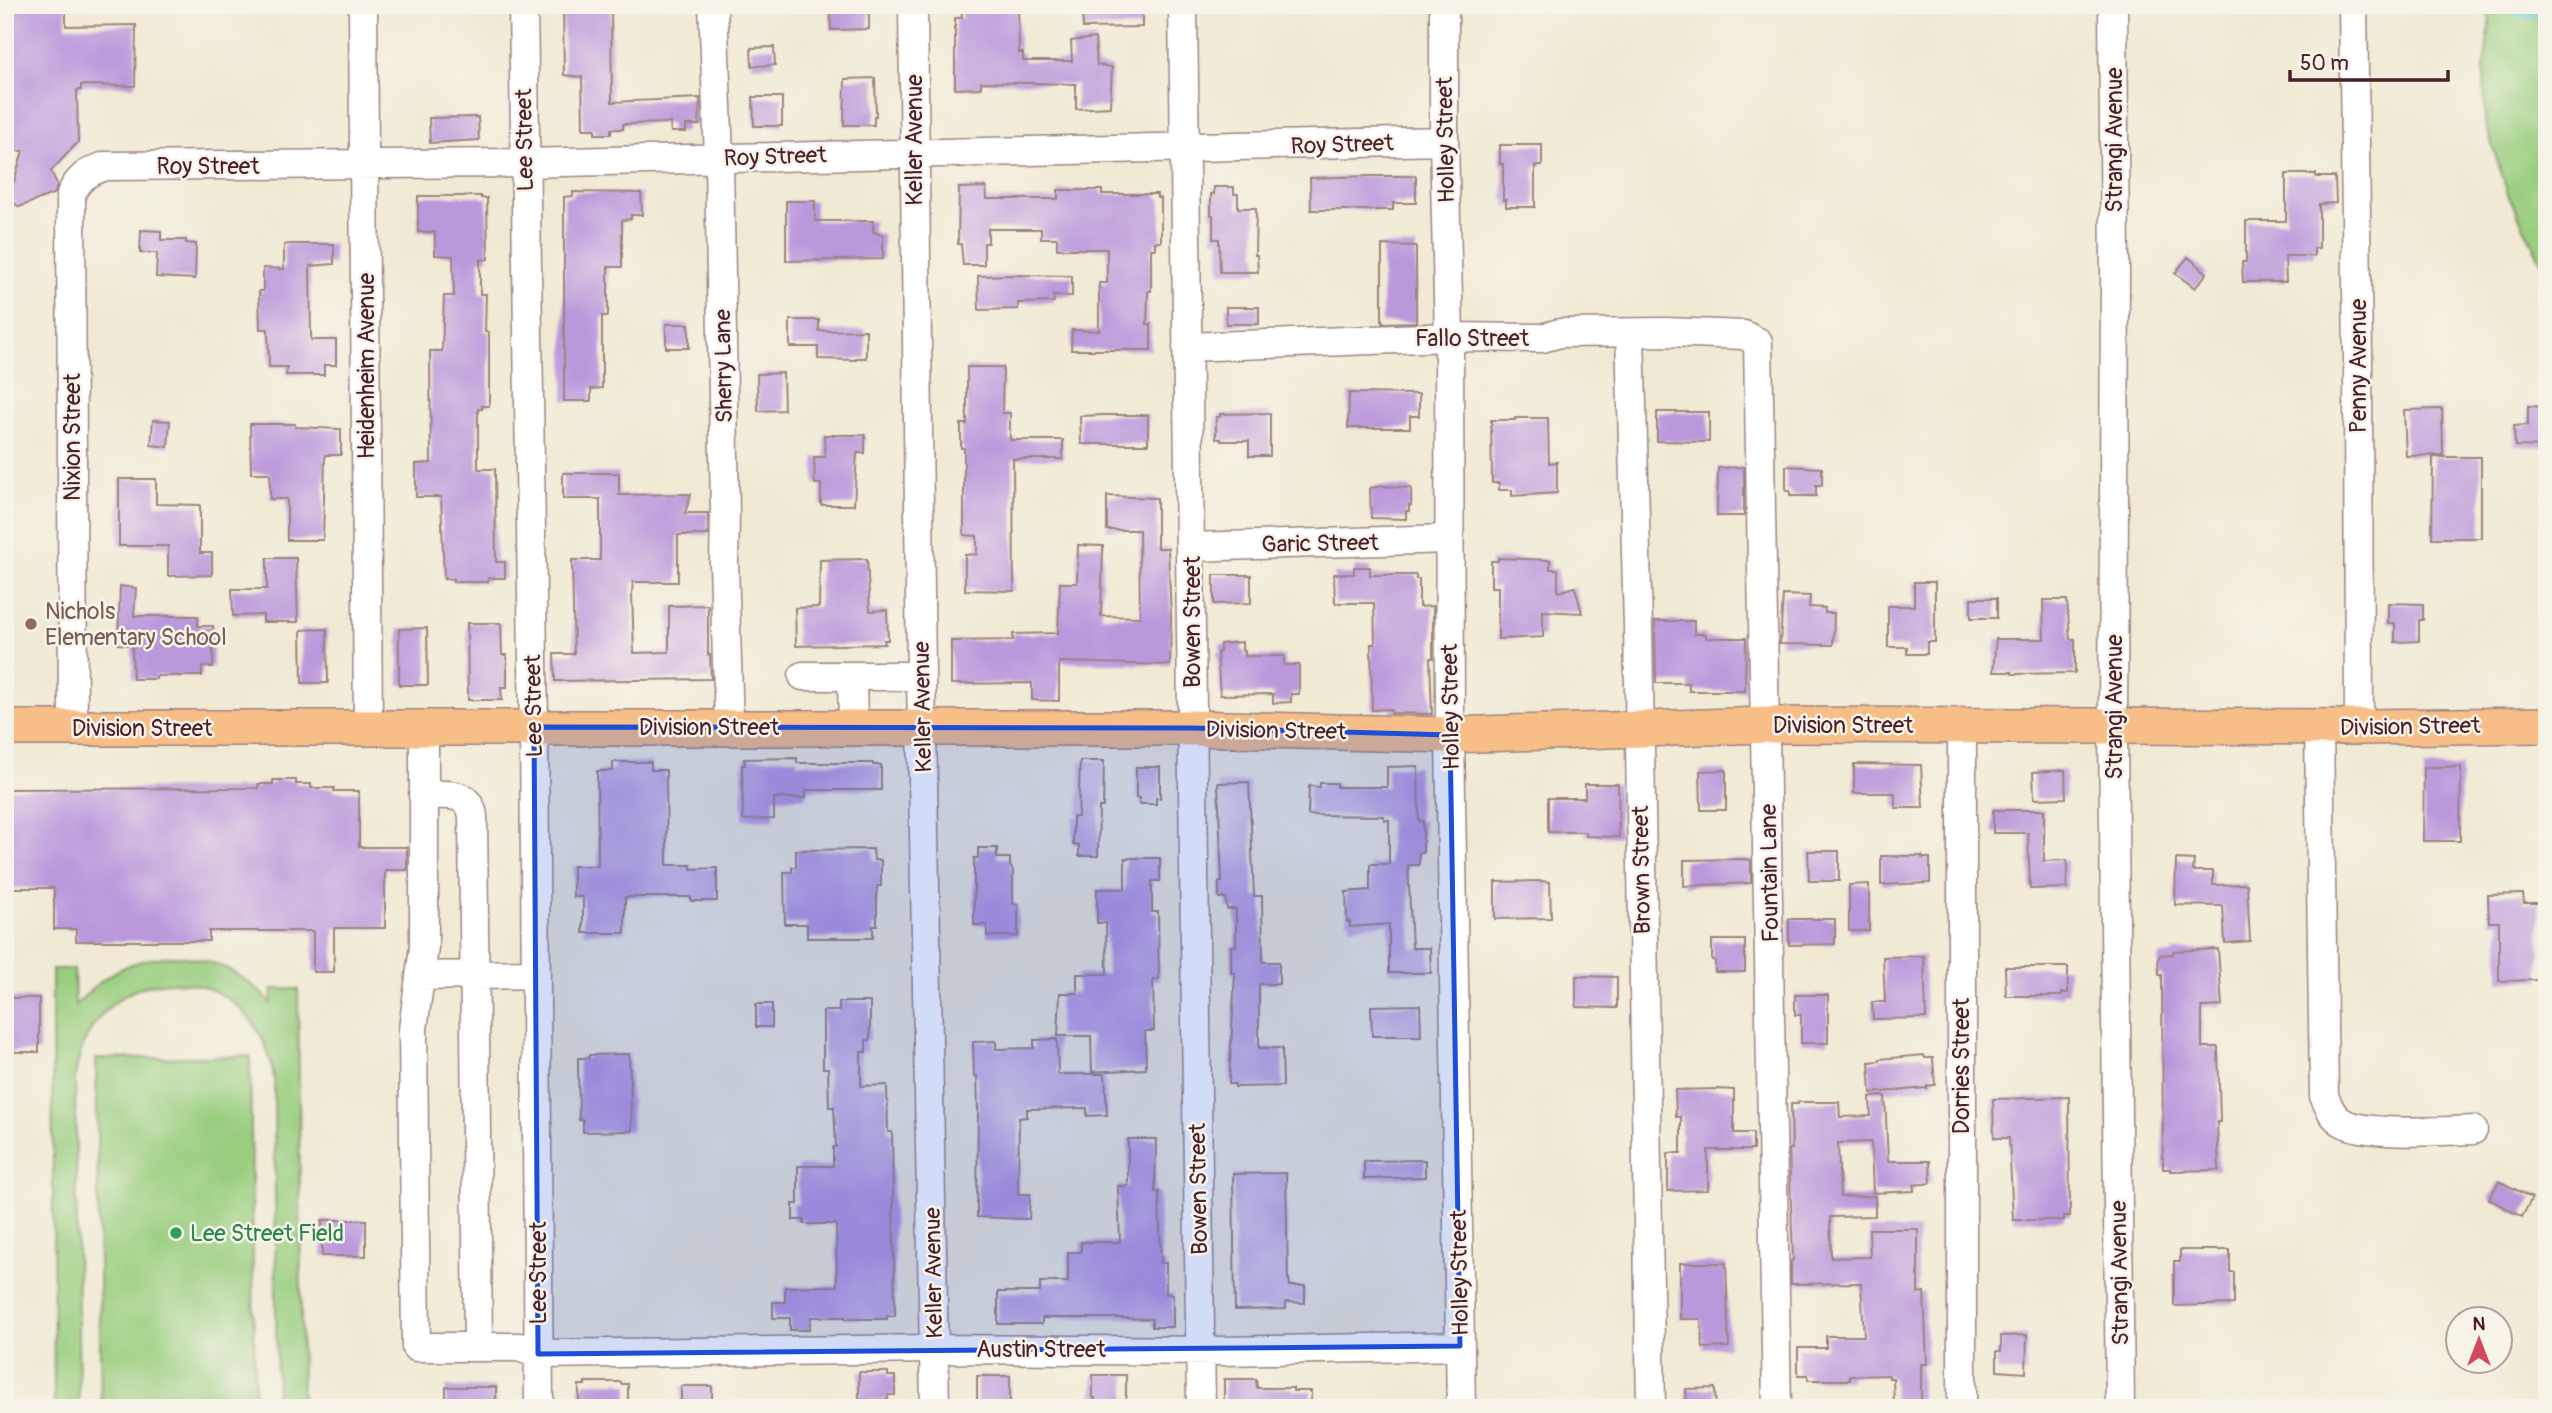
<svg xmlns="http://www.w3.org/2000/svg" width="2552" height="1413" font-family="Pangolin,sans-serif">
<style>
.green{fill:#99ce7f;stroke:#727655;stroke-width:2}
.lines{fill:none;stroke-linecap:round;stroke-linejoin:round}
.stream{stroke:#5ec7da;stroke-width:6}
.building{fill:#bb98dc}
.minor-casing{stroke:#9d8480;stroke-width:31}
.major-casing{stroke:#9d8480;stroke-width:38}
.minor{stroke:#fff;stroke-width:28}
.major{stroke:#f7be87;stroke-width:35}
.marked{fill:#1d4ed8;fill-opacity:0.2;stroke:#1d4ed8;stroke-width:5;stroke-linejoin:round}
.education-dot{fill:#8d6e63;stroke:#f7f3e8;stroke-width:2.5}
.leisure-dot{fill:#2e9e5b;stroke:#f7f3e8;stroke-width:2.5}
.labels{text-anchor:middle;stroke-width:5;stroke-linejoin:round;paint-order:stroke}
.street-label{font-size:23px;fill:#4a1f2b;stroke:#f7f3e8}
.education-label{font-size:23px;fill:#785e54;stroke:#f7f3e8;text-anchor:start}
.leisure-label{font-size:23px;fill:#27864d;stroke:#f7f3e8;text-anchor:start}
</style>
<rect width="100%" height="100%" fill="#f7f3e8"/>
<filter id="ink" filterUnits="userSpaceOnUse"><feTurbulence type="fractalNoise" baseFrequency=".0143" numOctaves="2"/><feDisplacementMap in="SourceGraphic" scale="14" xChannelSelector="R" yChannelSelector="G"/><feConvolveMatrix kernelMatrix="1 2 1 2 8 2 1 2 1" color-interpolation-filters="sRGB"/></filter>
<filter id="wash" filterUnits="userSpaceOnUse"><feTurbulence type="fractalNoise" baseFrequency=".00686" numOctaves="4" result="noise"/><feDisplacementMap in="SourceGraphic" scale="28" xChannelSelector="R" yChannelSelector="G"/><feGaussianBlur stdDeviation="1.57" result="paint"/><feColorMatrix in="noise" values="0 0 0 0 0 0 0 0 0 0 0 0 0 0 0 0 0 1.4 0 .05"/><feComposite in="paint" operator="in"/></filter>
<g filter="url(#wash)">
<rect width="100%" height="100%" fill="#f0ead4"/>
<!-- green -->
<path class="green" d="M2485,5H2547V266L2543,265L2509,197L2485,122L2484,68L2490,20Z
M176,956C216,959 244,974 271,1003L272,989H298L302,1408H277L274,1079C257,951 92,950 75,1077L79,1408H54L52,969H74L75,1006C105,973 130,958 176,956Z
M250,1056L255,1408H101L96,1059Z"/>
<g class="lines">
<!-- stream -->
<path class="stream" d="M2508,5C2518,20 2531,15 2547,12"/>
</g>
<g id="blocks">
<!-- building -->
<path class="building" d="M5,5H66V26L136,25L135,86L81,85V90H77L78,142L51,171L57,184L55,193L19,207L9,198L23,151H13L14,115H5Z
M563,5H611L612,102L700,98L699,125H686V132H671L670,123L623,124V129H611V134H595V129H583L582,77L564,75Z
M830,5H869V29L831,30Z
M961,5H1018L1019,53H1023V61H1072L1071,41L1095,38L1097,65L1112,67L1110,107L1076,109V84L981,82V88L955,89V18H962Z
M1082,5H1142V27L1083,28Z
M774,47L775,65L752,66L751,48Z
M875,78L876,116H874V125H844L845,79Z
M753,97H782V126H754Z
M478,117L479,140L430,143L429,118Z
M1500,145H1542V166H1535V207H1506V200H1503V164H1500Z
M2286,174H2316V177H2335L2336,203L2319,204V248H2314V256H2285L2286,282H2243L2242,262H2246V221H2286Z
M1370,176H1416V203H1393V210H1311L1310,178Z
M986,187L987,199H1058V190H1102V194H1157V198H1161V242H1155V249H1151V291H1148L1147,324H1151V350H1071L1072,330L1099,331V283H1107V249H1057V238H1041V229H988V243H984V265H963L961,244H958L959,188Z
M1214,187H1234V194H1238V208H1256L1255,255H1257L1258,272H1220L1219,239H1213V215H1211V194H1214Z
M573,192L641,193L642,215H631V219L622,220V267H608V316H602V388L591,389V401H564V197L573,196Z
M418,196H481V198H487L488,259L480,260V294H486L485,332H489V406H482V409H478V469H495L496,562H505V578H488V582H453V579H444L441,497H416V464L431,463L430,351H442L444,296H454L453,256L435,255V232H418Z
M786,201H815V221H873V232L883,235V259L786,261Z
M141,230L161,231V240H186V243L196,244L195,279L156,277L157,253H140Z
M290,244H334V264L310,266L311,340H336V365H324V375H286L287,367H269L268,329H260L259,291H263V268L284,269V245Z
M1382,245L1416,246V322L1382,323Z
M2188,257L2207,273L2195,288L2175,273Z
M1017,275L1072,276V296H1053L1054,302L1018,303V309L979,310L978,276Z
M1226,307H1259V324H1226Z
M790,320H819V331L866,330V358H856V360L818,359V347H790Z
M666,324H689V348H666Z
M967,367H1003L1002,413H1010V440H1063V459H1013L1014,591L965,590V555L977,554V536L964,535V448H961V424H967Z
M783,373L784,410L758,411L757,374Z
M1349,393L1419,394V416H1410V428H1348Z
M2528,406L2547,407V447L2515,446L2514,426L2528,425Z
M2442,409L2443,455L2406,456L2404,410Z
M1657,412H1709V442L1657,441Z
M1270,413V456H1249V441H1221V439H1216V417H1220V414Z
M1103,415H1148V444H1081L1080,416Z
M1515,418H1548L1549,463L1557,462V493L1512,496V490H1499V483H1492L1491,420H1515Z
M153,420L170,421L168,447L151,445Z
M250,424H295V427L341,429V455H325L323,540H287V499H270V473H251Z
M824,435H865V453H857L854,505H821V484H815L814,457H825Z
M2433,457H2481V538H2432Z
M1786,466L1822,468V485H1816V496H1790V491H1786Z
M1744,467V516H1717L1718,468Z
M563,473H619V495L691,494L685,513H708V535H678V582H633L632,593L634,653L669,652V606L708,605V655H710L711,679L555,681L554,654H574L572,560H600V499H563Z
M119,479H156V504L200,505V553H212V575L168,576V546H119Z
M1382,486L1411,488V505H1409V511H1406V519L1371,518L1370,488Z
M1107,496L1157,498V548H1168L1171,618L1170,665L1059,662V701L1032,700V683L951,684V641L1013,640V634L1058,633L1060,583H1077L1078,545L1103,546L1101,616L1140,617L1139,530H1107Z
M267,558H296L298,622H263V615L233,616L232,589H267Z
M1498,558L1550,560V569H1558V592L1575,587L1582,613L1543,611V637L1498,639V587H1491V561H1498Z
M867,559L870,611L887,610L888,640H884L885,644L796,646L795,608L819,607L820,560Z
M1354,567H1370V575H1416V579H1419V607L1433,606V658H1430L1432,714L1391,713V709L1372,710L1371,644H1375L1374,603H1335L1334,574H1354Z
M1214,575H1251V603L1214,604Z
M1914,582H1935V642H1927V654H1907V647H1888V606H1914Z
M120,586L136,588L134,616H198V626H213V667H202V676H156V679H133L132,645L118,644Z
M1783,595L1810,596L1809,607L1825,608V613H1834L1833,645L1780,644Z
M1971,598H1997V618H1971Z
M2043,600H2067L2070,639H2075V673L2012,674V672H1993L1996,639H2044Z
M2388,603L2423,604V620H2419V641L2395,642V623H2388Z
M1655,621H1694V634H1706V638H1746L1745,691H1689V683H1656Z
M467,623H501L502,655H507V687H501L502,700H468Z
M427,628L428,685H399V629Z
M327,629L328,683H302L301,630Z
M1242,642V651H1245V656H1284V665H1299V694H1291V702L1273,703V694L1220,695L1217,652H1220V644Z
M797,758V763H873V765H881V790H806V798H774V819L743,820L742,765H745L744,759Z
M1080,761H1104L1103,807H1099L1098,856H1079V845H1073V817H1078Z
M613,762H651V770H666L667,865H691V869L717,868V901H691V897H625V933H583V897H573V866H598L597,771H613Z
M1854,764L1921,765L1923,808H1895V793H1854Z
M1418,766L1419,821H1423V853H1419V865H1408L1412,948H1430L1431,973H1389V924L1350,927V922H1347L1346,892L1370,890V864H1389V820H1384V816L1308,815L1309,786L1320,787V783H1337V787H1387V767Z
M1136,767H1160V798H1156V804H1139V798H1136Z
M2424,767H2461L2460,841H2423Z
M1726,770V810H1701L1700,771Z
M2065,770L2066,798L2034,799L2033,772Z
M273,780H296V784H311V788H334V791H359V847H407V870H385V928H334V972H313V931H209V941H76V929H54V888H5V789L258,788V784H273Z
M1249,782L1254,896H1262L1263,962H1279V984H1259V1048H1282L1283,1086L1235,1087V1084H1229L1235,973H1231V946H1236V909H1227L1226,898H1219V882H1222L1218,783Z
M1585,784H1618L1619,837L1586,836V832H1548V798H1585Z
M1993,810H2044V861L2067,860V888L2030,889L2028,833H1993Z
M978,848H997V858H1010V866L1013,871V904H1018V936H987V925H974V858H978Z
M873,849L874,860H881V886H877V926H873V938H807V924H785L784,872H792V867H796V850Z
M1808,851H1839V881H1809Z
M1881,856H1922V858H1930V883L1881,885Z
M1125,858H1160V881H1152V912H1158L1159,980H1153L1154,1031H1145L1146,1069L1092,1072L1091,1036H1058L1060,993H1077V974H1107L1106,923H1097V889H1125Z
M1744,859L1751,860V883L1684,886V860Z
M2176,859L2194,860L2193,871H2213V885L2247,884L2250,941L2225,943L2223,906L2175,905Z
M1540,881L1550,882L1551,918L1495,919V882Z
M1869,884V931H1849V885Z
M2523,894L2524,903H2539L2540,980L2499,981V922H2489L2488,895Z
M1789,919H1835V944L1789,945Z
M1712,940H1745V972H1715V960H1712Z
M2218,949L2222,1006L2202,1007V1047H2218L2220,1122H2217L2219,1170L2170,1171V1169H2163L2162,975H2159L2158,958L2160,955L2173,954V951Z
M1924,956L1926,1018L1873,1019L1872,1002H1885L1883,957Z
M2005,967H2068V993H2062V996H2006Z
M1576,976L1617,977V1008L1576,1007Z
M1795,995H1828V1043H1801V1015H1795Z
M5,998H39V1052H5Z
M839,1002H870V1040H866V1052H861V1086L887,1085L888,1132H892L895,1316H887V1319H845V1317H811L809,1330H790V1318H773V1302H785V1287L837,1286L836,1224H804V1220H793V1204H798V1166H833V1147H836L834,1107H829L828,1068H823V1011H839Z
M756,1004H772V1027H756Z
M1420,1005L1421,1036H1372L1371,1006Z
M1057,1039L1058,1074H1105L1107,1115L1087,1116V1108L1027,1109V1117L1019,1118L1018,1194H1030L1029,1219L977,1217L978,1111L977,1076H974L973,1042L996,1041V1049L1034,1048V1040Z
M629,1054L632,1131L583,1132V1120H579L578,1058H589V1055Z
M1924,1055L1925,1058H1933L1935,1085L1927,1086V1088L1871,1093L1869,1062L1880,1061V1059Z
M1717,1089L1734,1090V1133H1753V1150H1708V1190L1668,1191V1153H1681V1117H1676L1675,1090Z
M1885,1096L1888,1161H1930L1931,1183L1914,1185V1191L1873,1193L1871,1142L1838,1143L1840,1197L1875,1196V1216L1830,1217L1831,1258L1870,1257L1869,1229H1918V1293L1924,1292L1927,1364H1921V1408H1894L1893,1378H1889V1375L1850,1376V1380H1808V1375H1798V1348H1826V1336H1864L1861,1283L1791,1284V1261L1793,1260L1789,1149H1792L1791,1104H1798V1102H1839L1840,1117L1871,1116L1870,1097Z
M2069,1097L2070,1216H2064V1220H2013L2009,1138H1994L1993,1099Z
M1128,1139H1156L1155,1192H1159L1161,1263H1166V1294H1173V1327H1152V1319L1116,1318H1042V1324H998V1292H1040V1282H1068V1252H1081V1242H1120L1118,1186H1128Z
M1425,1160V1177L1364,1179V1161Z
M1286,1173L1288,1279H1289L1290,1286H1305V1303L1286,1302V1309L1235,1310L1233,1174Z
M2499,1181L2532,1198L2522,1217L2489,1199Z
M322,1220H366V1256H322Z
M2180,1250H2230V1272H2234V1304L2174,1306V1262H2180Z
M1680,1263H1726L1729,1347L1703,1348L1701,1319H1680Z
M2027,1335L2026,1373L1997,1371V1351H2001V1336Z
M859,1372H888V1376H895V1395H888V1400H859Z
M1093,1375H1126V1408H1107V1402H1095V1398H1093Z
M977,1376H1010V1404H977Z
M1224,1379H1256L1257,1388H1293V1391H1311V1408H1224Z
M585,1382H621V1384H628V1407L579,1406V1385H585Z
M681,1386H712V1408H681Z
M446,1387H496V1406H491V1408H446Z
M1715,1388L1716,1408H1687L1686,1389Z"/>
</g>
</g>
<g filter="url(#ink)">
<use href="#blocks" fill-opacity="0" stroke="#9d8480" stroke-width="2"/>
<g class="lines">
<!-- minor casing -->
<g class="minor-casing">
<path id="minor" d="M363,5L368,727
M523,5L534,727L539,1408
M713,5L719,158L725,515L724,563L729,727
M913,5L921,676L935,1408
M1183,5L1201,1408
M1444,5V141L1449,337L1450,735L1461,1408
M2113,5L2115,272L2113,727L2120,1408
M2353,5L2358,358L2359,727
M1630,333L1638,626L1651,1408
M1187,347L1449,337L1542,338L1560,333L1666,332L1744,335L1758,342L1777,1408
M1192,547L1449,539
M803,676H852L853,727
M852,676H921
M424,727V947L413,1029L416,1347H519L538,1354L935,1349L1226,1351L1460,1346
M2319,727L2324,1096C2329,1107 2332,1116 2342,1122C2364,1136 2445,1131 2473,1130
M73,728L71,194C79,177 88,172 105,166L524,163L1444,141
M423,795C445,795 469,790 473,816L478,1347
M421,976L536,974
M1962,1408V724"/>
</g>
<!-- major casing -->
<g class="major-casing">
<path id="major" d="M5,728H1192L1450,735L1767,725L2359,727L2547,725"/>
</g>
<!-- minor -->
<use href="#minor" class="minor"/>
<!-- major -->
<use href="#major" class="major"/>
</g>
</g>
<!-- marked area -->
<path class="marked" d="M534,727L1192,728L1450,735L1460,1346L538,1354Z"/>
<!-- markers -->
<circle class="education-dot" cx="31" cy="624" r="7"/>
<circle class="leisure-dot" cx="176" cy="1233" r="7"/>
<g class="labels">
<!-- street labels -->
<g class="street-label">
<text transform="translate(524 140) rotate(-91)" y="8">Lee Street</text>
<text transform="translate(914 140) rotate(-90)" y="8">Keller Avenue</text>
<text transform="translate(1445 140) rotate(-91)" y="8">Holley Street</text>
<text transform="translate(2114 140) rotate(-90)" y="8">Strangi Avenue</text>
<text transform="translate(1342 144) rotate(-2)" y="8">Roy Street</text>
<text transform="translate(775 156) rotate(-2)" y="8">Roy Street</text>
<text x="208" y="174">Roy Street</text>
<text x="1472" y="346">Fallo Street</text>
<text transform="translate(366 366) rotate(-90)" y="8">Heidenheim Avenue</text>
<text transform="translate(723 366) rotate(-91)" y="8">Sherry Lane</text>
<text transform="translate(2358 366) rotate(-90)" y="8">Penny Avenue</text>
<text transform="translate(72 437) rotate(-90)" y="8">Nixion Street</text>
<text transform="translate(1320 543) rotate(-1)" y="8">Garic Street</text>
<text transform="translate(1192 622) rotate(-90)" y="8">Bowen Street</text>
<text transform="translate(533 706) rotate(-91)" y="8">Lee Street</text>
<text transform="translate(922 707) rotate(-91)" y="8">Keller Avenue</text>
<text transform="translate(1450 707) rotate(-91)" y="8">Holley Street</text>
<text transform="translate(2114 707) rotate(-90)" y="8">Strangi Avenue</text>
<text x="1843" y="733">Division Street</text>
<text transform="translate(2410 726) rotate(-1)" y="8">Division Street</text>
<text x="709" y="735">Division Street</text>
<text x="142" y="736">Division Street</text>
<text transform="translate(1276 730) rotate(1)" y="8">Division Street</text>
<text transform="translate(1641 870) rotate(-91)" y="8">Brown Street</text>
<text transform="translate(1769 873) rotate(-91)" y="8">Fountain Lane</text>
<text transform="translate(1961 1066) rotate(-90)" y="8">Dorries Street</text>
<text transform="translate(1198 1189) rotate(-91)" y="8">Bowen Street</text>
<text transform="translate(538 1273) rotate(-90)" y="8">Lee Street</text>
<text transform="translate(933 1273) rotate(-91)" y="8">Keller Avenue</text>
<text transform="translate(1459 1273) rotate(-91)" y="8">Holley Street</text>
<text transform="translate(2119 1273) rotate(-91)" y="8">Strangi Avenue</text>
<text x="1041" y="1357">Austin Street</text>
</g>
<!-- education labels -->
<g class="education-label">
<text x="45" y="619">Nichols<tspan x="45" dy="26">Elementary School</tspan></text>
</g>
<!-- leisure labels -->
<g class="leisure-label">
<text x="190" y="1241">Lee Street Field</text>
</g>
</g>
<!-- margin -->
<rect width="2552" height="1413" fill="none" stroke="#f7f3e8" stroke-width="28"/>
<!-- north arrow -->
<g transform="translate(2479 1340)"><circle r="33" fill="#f7f3e8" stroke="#b29e9c" stroke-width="2"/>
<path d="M0-5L12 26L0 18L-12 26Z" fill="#d1495b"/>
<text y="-10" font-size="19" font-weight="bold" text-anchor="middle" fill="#4a1f2b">N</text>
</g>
<!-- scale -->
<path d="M2290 70v10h158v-10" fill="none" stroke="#4a1f2b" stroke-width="3.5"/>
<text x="2300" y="70" font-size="21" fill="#4a1f2b" stroke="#f7f3e8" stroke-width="5" paint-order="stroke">50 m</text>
</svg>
